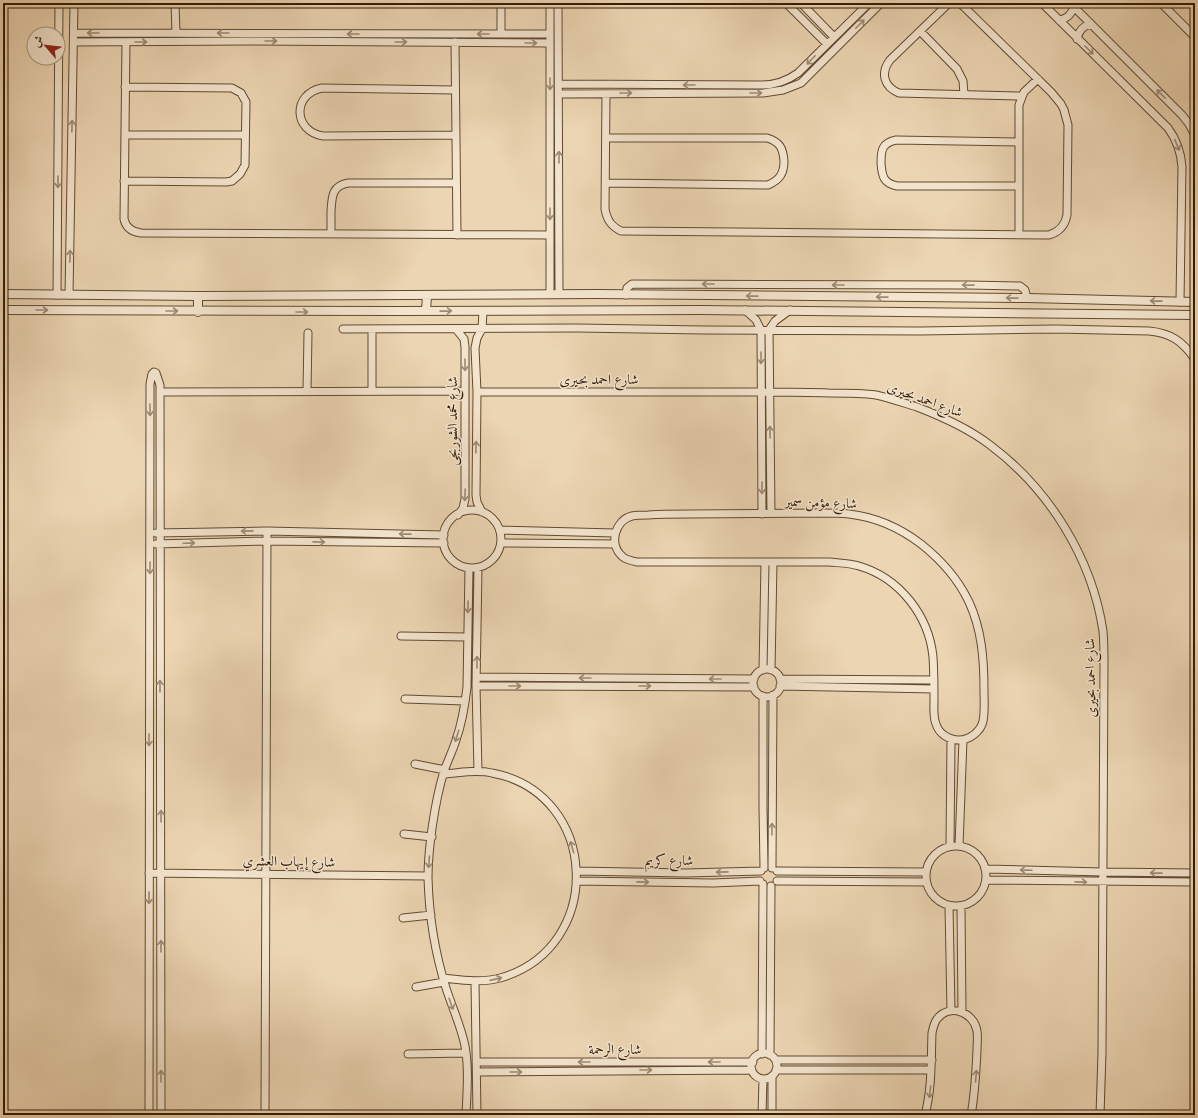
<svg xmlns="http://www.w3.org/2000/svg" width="1198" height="1118" font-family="'Gentium Book Plus',Amiri,serif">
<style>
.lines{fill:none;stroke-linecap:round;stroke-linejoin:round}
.minor-casing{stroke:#624a31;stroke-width:9}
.tertiary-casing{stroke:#624a31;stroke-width:10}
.minor{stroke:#f3e4ce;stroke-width:7}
.tertiary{stroke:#f3e4ce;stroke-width:8}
.oneway{stroke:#9d8a74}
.labels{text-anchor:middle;stroke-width:3;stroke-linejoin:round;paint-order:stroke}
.street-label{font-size:14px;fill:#341c06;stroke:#f3e4ce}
</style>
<rect width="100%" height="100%" fill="#ecd5b3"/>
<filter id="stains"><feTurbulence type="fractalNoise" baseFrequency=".005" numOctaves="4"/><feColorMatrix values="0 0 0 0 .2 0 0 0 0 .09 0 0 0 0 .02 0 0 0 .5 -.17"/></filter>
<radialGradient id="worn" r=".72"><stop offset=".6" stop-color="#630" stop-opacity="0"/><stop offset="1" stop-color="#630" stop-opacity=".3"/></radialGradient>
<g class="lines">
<!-- minor casing -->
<g class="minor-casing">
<path id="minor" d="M175,3L176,33
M550,3V294
M558,3L559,294
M786,3L827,44
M801,3L834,37
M949,3L890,60C880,73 884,87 899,93L1021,96
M1042,3L1168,128C1177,140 1181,152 1182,167L1180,302
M1070,3L1182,115L1189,124L1195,135
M1161,3L1195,37
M1059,20C1067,19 1071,15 1074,7
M920,31L957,69L963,81L964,95
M74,33L550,34
M501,34V3
M1077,39C1079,30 1083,26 1091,24
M74,42L251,41L550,43
M126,42L124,219C126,228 132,232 141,233L550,235
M455,42L457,235
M559,84L762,85C776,85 787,81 798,73L869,3
M455,90L322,88C292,94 293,131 323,136L456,135
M559,94L763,93L783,90L801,83L881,3
M606,94L605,209C607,220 611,226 621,231L1049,235C1059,232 1065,226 1067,215L1068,125L1064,110L1061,104L1051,92L960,3
M125,135H245
M1019,142L896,140C882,143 881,150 881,163C882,176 883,183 897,186H1019
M124,181L226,182L232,181L240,174L245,165L246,102L241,93L232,88L125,87
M606,183L768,185C780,180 784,173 784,161C783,148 780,142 767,138H606
M331,234C331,227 331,219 331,212C332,198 331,186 348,183H456
M1019,235V105L1024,92L1038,79
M57,295L59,3
M69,295L74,3
M626,295L627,288L632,284L968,285L1020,286L1025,290L1027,298
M745,310L756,320L761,330L762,514
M343,329L577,328L704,330L920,331L1056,329L1149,331C1171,333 1182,341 1195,359
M456,329L464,339L465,347V499L463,508L458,515
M307,391L308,333
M372,391V329
M160,392L465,391
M477,392C565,392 654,392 743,392C772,392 800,392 829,393C845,393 861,393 876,395C890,398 904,403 917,407C943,417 968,428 990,445C1049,489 1092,558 1103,631C1104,642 1104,652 1104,663L1102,1053L1100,1115
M443 539a29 29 0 1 1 58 0a29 29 0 1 1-58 0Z
M482,512L477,502L476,495L477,392L475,348L477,338L482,329L483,311
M771,513L769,330L775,321L790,310
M822,513C831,513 840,513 849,514C875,517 900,528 921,544C940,559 958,579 969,602C982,630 984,660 984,690C984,700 985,711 983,721C981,731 970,740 959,740C949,740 939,734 936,724C933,717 934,707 934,700C934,686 934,672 933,657C929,616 900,578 859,566C850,563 839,563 829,562H637C632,561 627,560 623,557C608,545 615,520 632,516C637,515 643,515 648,515C662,514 676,514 690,514C734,514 778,513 822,513Z
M500,530L615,533
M156,533L267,531L444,535
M501,543L615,544
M156,544L267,541L444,543
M401,636L467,637
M753 683a14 14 0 1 1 28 0a14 14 0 1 1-28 0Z
M763,670L765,562
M771,670L773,562
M477,677L754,679
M780,679L934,680
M476,686L754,687
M780,686L934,689
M763,696V807L764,868
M405,699L465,701
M415,764L445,770
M478,771L476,686L478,568
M404,834L432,837
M926 876a30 30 0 1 1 60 0a30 30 0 1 1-60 0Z
M950,846L951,739
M959,846L963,740
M772,868L773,695
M985,869L1102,872L1195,873
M576,871L686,873L761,871
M777,871L926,872
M149,873L428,876
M986,880L1195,882
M576,881L713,883L760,881
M777,881L926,882
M949,906L951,1011
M961,906L962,1012
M403,918L431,915
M443,978C462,980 481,983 500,978C606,948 600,793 492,773C476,769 460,773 443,774
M475,982L477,1115
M416,987L444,982
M751 1066a13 13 0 1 1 26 0a13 13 0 1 1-26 0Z
M408,1054L466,1053
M762,1054L763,884
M770,1055L771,886
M776,1060H932
M476,1062H753
M776,1070H931
M477,1072L752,1070
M149,1115L150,384L152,374L154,372L156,373L160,385L161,1115
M265,1115L267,531
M466,1115C467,1092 469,1068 465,1046C461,1026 452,1007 446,988C435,953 429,915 428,878C428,847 435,801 444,771C448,760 453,750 456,740C462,723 465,705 467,687L469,568
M762,1115L763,1079
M772,1115V1076
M925,1115C932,1088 931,1061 932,1033C933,1028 934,1023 937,1019C950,1003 974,1012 977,1031C978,1037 977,1044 977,1050C976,1072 975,1094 971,1115"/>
</g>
<!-- tertiary casing -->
<g class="tertiary-casing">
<path id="tertiary" d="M3,294L198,296L597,294L1027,298L1195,302
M198,296V312
M3,310L396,311L702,310L1195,315
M426,311L427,295"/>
</g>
<!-- minor -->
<use href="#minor" class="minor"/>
<!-- tertiary -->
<use href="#tertiary" class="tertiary"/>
</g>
<!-- one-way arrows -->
<defs><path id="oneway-shaft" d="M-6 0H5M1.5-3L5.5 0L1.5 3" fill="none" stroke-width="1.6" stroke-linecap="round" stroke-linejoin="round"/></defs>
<g class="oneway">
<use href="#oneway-shaft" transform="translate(860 24) rotate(-45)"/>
<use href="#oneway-shaft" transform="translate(93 33) rotate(-180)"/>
<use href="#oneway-shaft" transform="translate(223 33) rotate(-180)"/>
<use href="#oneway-shaft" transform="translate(353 34) rotate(-180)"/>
<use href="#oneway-shaft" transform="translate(483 34) rotate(-180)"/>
<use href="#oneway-shaft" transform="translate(271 41)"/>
<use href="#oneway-shaft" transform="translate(141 42)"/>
<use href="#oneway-shaft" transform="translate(401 42)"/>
<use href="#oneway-shaft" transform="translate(531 43)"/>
<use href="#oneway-shaft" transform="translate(1089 50) rotate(45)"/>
<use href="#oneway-shaft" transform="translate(811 60) rotate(135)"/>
<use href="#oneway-shaft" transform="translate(550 84) rotate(90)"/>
<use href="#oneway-shaft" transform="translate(689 85) rotate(-180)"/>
<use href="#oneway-shaft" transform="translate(626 93)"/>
<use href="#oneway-shaft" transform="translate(756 93)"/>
<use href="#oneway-shaft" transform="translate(1161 94) rotate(-135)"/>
<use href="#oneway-shaft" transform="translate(72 126) rotate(-89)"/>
<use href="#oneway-shaft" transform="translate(1177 145) rotate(68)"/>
<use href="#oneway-shaft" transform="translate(559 157) rotate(-90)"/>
<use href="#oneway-shaft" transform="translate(58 182) rotate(90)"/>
<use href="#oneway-shaft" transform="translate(550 214) rotate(90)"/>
<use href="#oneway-shaft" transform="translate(70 256) rotate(-89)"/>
<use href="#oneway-shaft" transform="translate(708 284) rotate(-180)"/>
<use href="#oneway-shaft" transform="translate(838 285) rotate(-180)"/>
<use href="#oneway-shaft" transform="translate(968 285) rotate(-179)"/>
<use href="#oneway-shaft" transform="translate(752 296) rotate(-179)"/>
<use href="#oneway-shaft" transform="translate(882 297) rotate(-179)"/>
<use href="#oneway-shaft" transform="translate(1012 298) rotate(-179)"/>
<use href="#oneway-shaft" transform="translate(1156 301) rotate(-179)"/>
<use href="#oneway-shaft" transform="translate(42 310)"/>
<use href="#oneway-shaft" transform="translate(172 311)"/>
<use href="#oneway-shaft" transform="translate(446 311) rotate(-1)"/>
<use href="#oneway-shaft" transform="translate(302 312)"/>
<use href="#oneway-shaft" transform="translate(761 358) rotate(90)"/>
<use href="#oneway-shaft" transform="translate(465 365) rotate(90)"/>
<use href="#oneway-shaft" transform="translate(150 410) rotate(90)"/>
<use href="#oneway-shaft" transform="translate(770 432) rotate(-91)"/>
<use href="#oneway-shaft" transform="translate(476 447) rotate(-89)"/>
<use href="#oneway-shaft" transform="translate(762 488) rotate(90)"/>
<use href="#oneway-shaft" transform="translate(465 495) rotate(92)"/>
<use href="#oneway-shaft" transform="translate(247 531) rotate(179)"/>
<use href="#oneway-shaft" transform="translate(405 534) rotate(-179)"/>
<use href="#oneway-shaft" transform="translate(319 542) rotate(1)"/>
<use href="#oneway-shaft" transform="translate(189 543) rotate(-2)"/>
<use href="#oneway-shaft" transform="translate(150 568) rotate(90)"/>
<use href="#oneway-shaft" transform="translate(468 607) rotate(91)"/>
<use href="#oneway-shaft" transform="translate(477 662) rotate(-89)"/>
<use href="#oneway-shaft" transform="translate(585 678) rotate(-180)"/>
<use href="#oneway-shaft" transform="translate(715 679) rotate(-180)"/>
<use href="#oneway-shaft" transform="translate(160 686) rotate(-90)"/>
<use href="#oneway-shaft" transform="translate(515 686)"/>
<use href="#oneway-shaft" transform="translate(645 686)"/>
<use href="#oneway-shaft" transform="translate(457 736) rotate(107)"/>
<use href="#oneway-shaft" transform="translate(149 740) rotate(90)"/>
<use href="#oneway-shaft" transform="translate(161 816) rotate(-90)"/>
<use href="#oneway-shaft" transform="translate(772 829) rotate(-90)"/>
<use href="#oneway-shaft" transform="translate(572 847) rotate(-106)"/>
<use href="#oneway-shaft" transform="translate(429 862) rotate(94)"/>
<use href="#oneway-shaft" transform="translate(1026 870) rotate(-178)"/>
<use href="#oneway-shaft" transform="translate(722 872) rotate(179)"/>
<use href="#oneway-shaft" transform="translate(1156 873) rotate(-179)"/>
<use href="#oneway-shaft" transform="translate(643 882) rotate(1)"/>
<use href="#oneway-shaft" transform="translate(1081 882) rotate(1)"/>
<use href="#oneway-shaft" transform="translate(149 898) rotate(90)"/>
<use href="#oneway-shaft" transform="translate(161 946) rotate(-90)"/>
<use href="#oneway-shaft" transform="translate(496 979) rotate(-13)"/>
<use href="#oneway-shaft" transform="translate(451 1004) rotate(71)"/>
<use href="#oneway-shaft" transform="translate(584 1062) rotate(180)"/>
<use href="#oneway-shaft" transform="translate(714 1062) rotate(-180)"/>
<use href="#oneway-shaft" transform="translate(646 1070)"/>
<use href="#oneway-shaft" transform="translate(516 1072)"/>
<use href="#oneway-shaft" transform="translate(161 1076) rotate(-90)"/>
<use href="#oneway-shaft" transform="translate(976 1076) rotate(-86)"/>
<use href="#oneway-shaft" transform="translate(930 1092) rotate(97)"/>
</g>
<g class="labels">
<!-- street labels -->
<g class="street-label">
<text x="599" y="384">شارع احمد بحيرى</text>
<text transform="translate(925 399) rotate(20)" y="5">شارع احمد بحيرى</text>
<text transform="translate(452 421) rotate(-90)" y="5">شارع محمد الشوربجى</text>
<text transform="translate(821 502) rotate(2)" y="5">شارع مؤمن سمير</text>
<text transform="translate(1090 678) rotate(-91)" y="5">شارع احمد بحيرى</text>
<text x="669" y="865">شارع كريم</text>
<text transform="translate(289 861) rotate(1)" y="5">شارع إيهاب العشري</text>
<text x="615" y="1054">شارع الرحمة</text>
</g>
</g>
<!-- margin -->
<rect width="1198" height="1118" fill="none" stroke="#ecd5b3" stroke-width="16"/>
<rect x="4" y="4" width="1190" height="1110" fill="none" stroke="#341c06" stroke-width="2"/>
<rect x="8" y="8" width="1182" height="1102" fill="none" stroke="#341c06"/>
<!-- north arrow -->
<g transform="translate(46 46) rotate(298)"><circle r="19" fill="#f3e4ce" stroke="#a7947e"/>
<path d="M0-3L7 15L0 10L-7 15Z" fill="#8f2418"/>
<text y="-6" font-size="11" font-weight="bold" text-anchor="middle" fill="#341c06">ش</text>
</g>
<rect width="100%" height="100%" filter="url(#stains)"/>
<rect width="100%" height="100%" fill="url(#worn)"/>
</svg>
